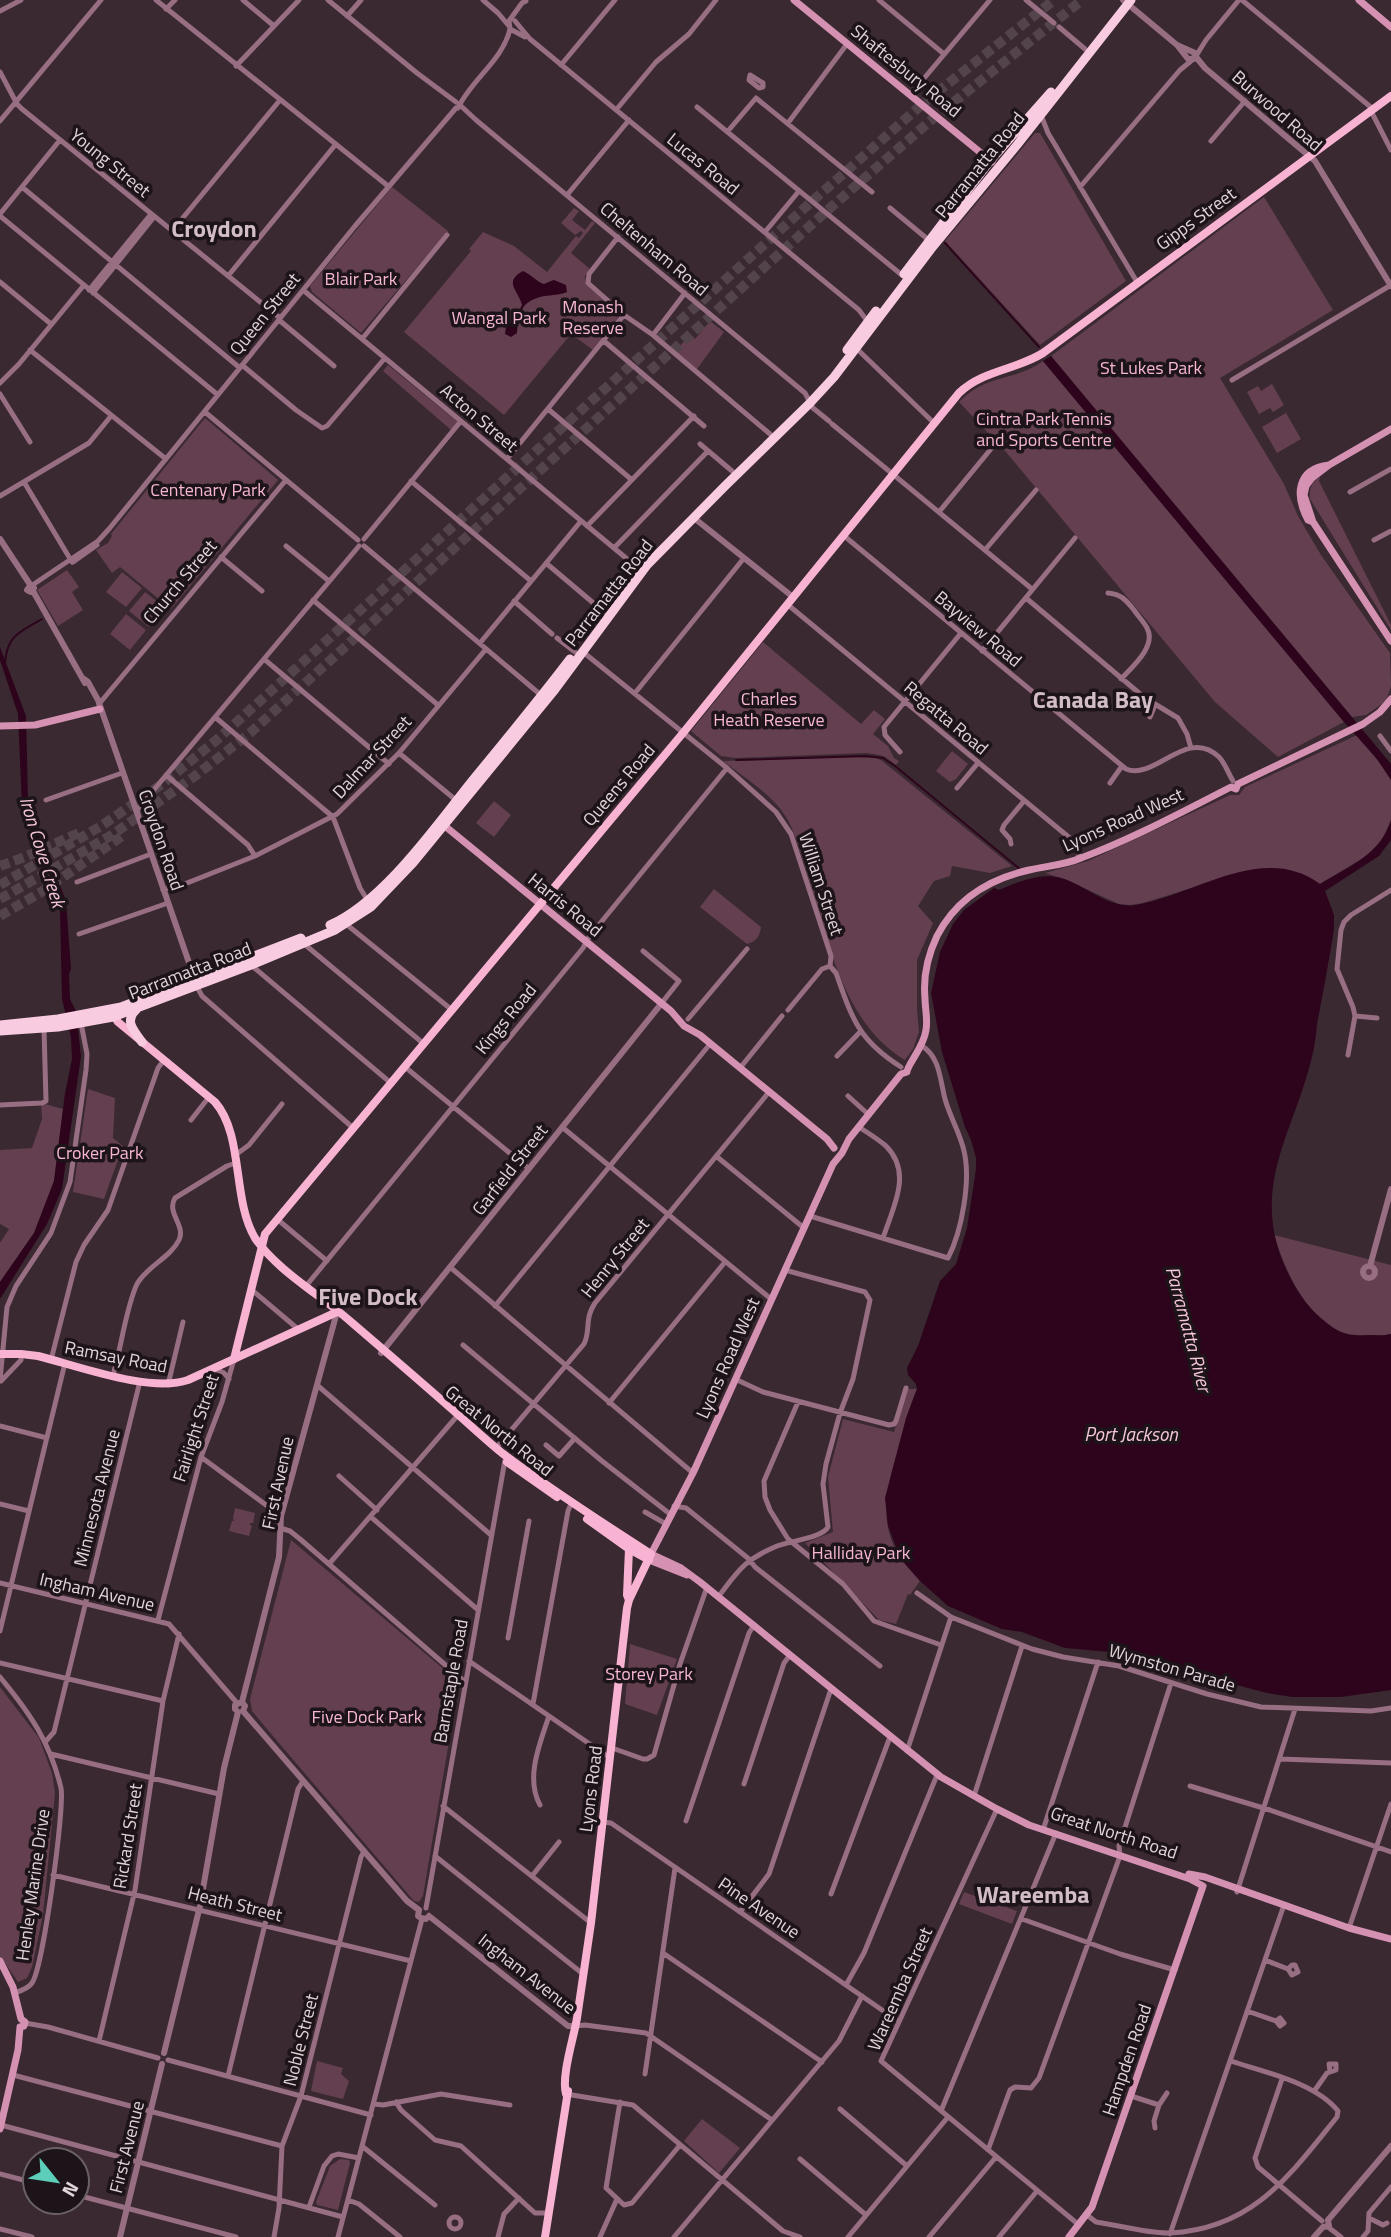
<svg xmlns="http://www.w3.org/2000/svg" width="1391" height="2237" font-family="'Titillium Web',sans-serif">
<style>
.green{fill:#633f50}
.water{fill:#2d041c}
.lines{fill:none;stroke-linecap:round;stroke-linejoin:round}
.stream{stroke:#2d041c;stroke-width:2}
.motorway-tunnel{stroke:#53434a;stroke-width:10;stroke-dasharray:10 5;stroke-linecap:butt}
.minor{stroke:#986e82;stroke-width:5}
.tertiary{stroke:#986e82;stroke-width:6}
.secondary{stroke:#d491b1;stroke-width:7}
.primary{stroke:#f8b3d3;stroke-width:8}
.trunk{stroke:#f8cbe0;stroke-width:9}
.labels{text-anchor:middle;stroke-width:7;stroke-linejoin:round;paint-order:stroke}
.street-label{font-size:18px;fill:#e0d4d9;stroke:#1c1418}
.park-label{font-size:18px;fill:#f6b6d4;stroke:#1c1418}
.water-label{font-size:19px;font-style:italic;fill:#f5c5da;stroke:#1c1418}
.district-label{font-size:24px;font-weight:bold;fill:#d2bcc6;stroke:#1c1418}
</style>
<rect width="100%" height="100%" fill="#3a2931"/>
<!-- green -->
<path class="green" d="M1035,133H1040L1047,145L1126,281L1040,345L945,241Z
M392,187L448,231L361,333L312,292L310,286Z
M1264,197L1333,310L1220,378L1284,484L1298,516L1321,555L1390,653L1391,686L1387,698L1382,704L1366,715L1352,717L1051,356Z
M574,208L579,211L572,220L585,230L592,221L595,223L571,253L590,269L585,276L586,284L618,311V319L593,350L571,334L504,415L404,332L471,251L469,249L483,232L514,246L547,272L576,236L579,238L583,233L581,231L575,235L561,223Z
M710,321L724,332L697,369L675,351L690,335L695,339Z
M1043,361L1344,722L1278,757L1215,702L1006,452L959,402C987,373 1014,382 1043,361Z
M388,365L458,422L451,430L383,371Z
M1272,384L1284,405L1273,412L1270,408L1259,414L1247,392L1258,386L1261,391Z
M1286,413L1301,439L1277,453L1262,427Z
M205,418L278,480L171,609L120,567L112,573L96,550L108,543L112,536L111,534Z
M1320,477L1319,481L1391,625V630L1310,499C1309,490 1311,482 1320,477Z
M67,570L79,587L72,592L83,610L58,626L37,590Z
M122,572L142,588L126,607L106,592Z
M145,592L165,608L149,627L129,611Z
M126,614L146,630L130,650L110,634Z
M763,642L861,724L874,710L885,719L873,734L888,746L894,758L899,761L896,765L884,756L867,753L735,758L721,756L691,731Z
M1357,735L1387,772L1391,780V820L1382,840L1373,852L1320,884L1241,873L1143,903L1130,905L1119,904L1064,879L1045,873L1088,861L1230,795H1239L1245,787Z
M952,751L968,764L956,779L950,782L936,771Z
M854,757L876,758L881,760L1012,866L990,873L952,866L950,876L934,881L918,906L933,923L917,960V1009L919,1032L913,1049L905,1060C840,1022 826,930 804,864C798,847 794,828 784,814C771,794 742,776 723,761Z
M494,801L511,815L494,837L476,823Z
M714,889L761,927C760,936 756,942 747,944L700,907Z
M88,1089L115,1098L113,1138L123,1146L104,1199L73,1192Z
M41,1103L63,1109L54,1181L34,1233L0,1282V1243L9,1229L0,1224V1150L32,1148L42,1119Z
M1274,1235L1391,1265V1334C1383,1336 1377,1335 1369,1335C1361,1336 1355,1337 1347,1334C1307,1323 1285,1270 1274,1235Z
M906,1389H917C909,1406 906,1423 901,1441C889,1480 876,1517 899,1556C905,1565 913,1573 920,1581L910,1595L908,1594L896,1624L879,1620L805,1543L833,1532L828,1477L843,1419L894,1432Z
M235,1508L255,1513L253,1523H250V1525L252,1526L249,1536L229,1531L232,1521H234L233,1518Z
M291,1540L459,1682L423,1896L419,1902L414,1901L278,1742L252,1711L250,1699Z
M630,1644L677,1659L657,1715L625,1704Z
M0,1687L39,1738L52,1773L55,1793L43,1915L32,1967L27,1978L18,1982L0,1956Z
M964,1892L1017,1911L1012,1924L959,1904Z
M317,2061L343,2068L341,2074L349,2081L343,2099L311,2091Z
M702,2119L740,2148L719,2173L684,2141Z
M340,2159L349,2160L350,2163L338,2210L317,2205L316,2202L330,2166Z"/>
<!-- water -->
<path class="water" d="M523,271C529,273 540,284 544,284C547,283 550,281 554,280L566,285L567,292C560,295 552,295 544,296C521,301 519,312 517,333L511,337L505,334L506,327L515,318L522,305C518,290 503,282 523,271Z
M1051,356L1391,764V780L1377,759L1344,722L1043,361Z
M0,647L26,716L28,800L66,901L71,969L69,974L70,999L76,1011L81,1056L62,1189L47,1224L0,1299V1282L34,1233L54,1181L65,1093L72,1059L71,1037L62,999L60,909L22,807L18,714L0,660Z
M1391,820V840L1379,856L1325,891L1334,915V929C1329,961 1323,993 1317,1024C1316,1037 1314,1049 1311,1061C1293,1132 1254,1182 1281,1257C1290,1280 1303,1303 1322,1319C1340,1334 1346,1336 1370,1335C1378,1335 1383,1336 1391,1334V1690L1341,1697H1292L1267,1693L1214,1679L1171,1674L1110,1652L1065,1648L1022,1632L1002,1629L948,1606L920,1581L900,1558L888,1526L885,1498L906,1418L917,1389L916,1384L908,1375L907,1368L918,1346L940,1281L956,1264L967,1228L976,1169V1158L971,1140L965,1127L942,1052L931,993L940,952L953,924L964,910L994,888L999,890C1018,882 1040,872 1061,878C1086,885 1108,909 1136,905C1195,895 1263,842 1320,884C1348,867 1381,854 1391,820Z"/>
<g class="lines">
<!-- stream -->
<path class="stream" d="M945,243L1039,347
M5,663C7,635 20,632 42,619
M736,760L866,756L883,758L895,766L1021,870"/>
<!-- motorway-tunnel -->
<path class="motorway-tunnel" d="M0,866L25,857L81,832
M0,885L101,826L162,784L219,738L809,204L926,101L1054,0
M0,899L112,835L195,776L250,733L821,216L929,122L1082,0
M0,916L43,891L125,834"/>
<!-- minor -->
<path class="minor" d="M156,0L388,186
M243,0L274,26
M328,0L417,73L456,102
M483,0L498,13L509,26
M879,0L944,54
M1026,0L1054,23
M1242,0L1373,109
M166,9L175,0
M0,11L21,0
M347,16L361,0
M515,21L530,39L859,310L868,322
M1059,27L1085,49
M525,37L510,29L509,21L522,3L526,1
M1196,56L1206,40L1239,0
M561,65L615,0
M236,66L299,0
M0,72L17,104L22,109L280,318
M750,75L763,83V87L759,88L749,80Z
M910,95L990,0
M460,105L476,120L805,393L813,408L829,421
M697,107L903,276
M458,108C471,80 503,60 510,29
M616,110L656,62L689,34L716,0
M1371,111L1391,150
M1041,115L1048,133L1137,282
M0,121L101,0
M788,123L847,44
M728,131L756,98L872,192
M1211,141L1245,101
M22,187L240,368
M1080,187L1180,70L1191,61
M567,195L629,120
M890,208L931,242
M0,214L60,140
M0,216L218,395
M172,231L280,100
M765,232L799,191
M618,237L589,274L588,283L624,315L653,335L770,434
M228,276L336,144
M0,282L51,324
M89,290L151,214
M303,290L638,568
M93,293L154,217
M279,320L334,366
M653,335L685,293
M362,339L447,235
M604,341L704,426
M856,348L934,423
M30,350L166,459
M242,365L296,410L322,428L327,426L385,358
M1232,380L1391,285
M0,383L19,364L84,285
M0,394L30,442
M548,409L632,480
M205,412L358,540
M832,424L1032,589
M700,444L732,471
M507,459L624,315
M411,481L531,581
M24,482L72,562
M1350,492L1391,469
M0,496L89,443L111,416
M939,512L995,444
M587,526L694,416
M843,535L1126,769C1155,781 1187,726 1219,757C1225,763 1228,773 1233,781
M364,539L461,421
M1374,540L1391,531
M286,546L329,581
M364,546L542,696
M614,548L708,451
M985,550L1036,490
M221,557L262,591
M73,562L97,545
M546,563L604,612
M31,586L98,541L109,529L355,226L456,108
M1108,593C1121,594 1126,600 1134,610C1138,616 1144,622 1147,628C1157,646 1132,667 1121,679
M1026,598L1145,698L1178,718L1187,734L1191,748
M313,600L438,705
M514,601L552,634
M787,604L1071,839L1075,845L1080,859
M557,638L575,652
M480,643L581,521
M982,651L1075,538
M583,652L727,768L776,812L791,834L831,956L830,966L836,973C852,1018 858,1040 901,1067
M264,659L389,764
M635,693L744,558
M99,704L286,480
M215,717L333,817L360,888L368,901
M1150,717L1155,705
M1380,736L1391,751
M900,752L885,735L884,727L961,633
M399,753L457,801
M166,775L248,845L255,856
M1110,783L1122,766
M957,788L978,763
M46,800L122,773
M136,811L359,546
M1011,844L1010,839L1002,830L1004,825L1024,801
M77,882L151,854
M163,890L174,886L177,887L255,856L337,814L399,753L486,649
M346,924L452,1010
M79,934L168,903
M303,943L424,1044
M643,951L679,981L661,1004
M251,965L392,1084
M196,985L202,996L352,1127
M788,1010L822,969L830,966
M1355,1016L1377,1018
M688,1019L747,949
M1348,1055L1355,1016L1353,1007L1337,969L1341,930L1344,922L1351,915L1391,890
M837,1056L860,1032
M405,1067L528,1168
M740,1068L782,1016
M848,1096L869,1115
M0,1105L42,1103L46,1101L44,1029
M191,1120L209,1097
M562,1127L771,1299
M859,1127C868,1133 878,1139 886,1146C913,1173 893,1207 883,1238
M234,1156L249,1145L282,1104
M716,1156L804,1228
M810,1216L948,1258C962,1231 971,1180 964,1151C960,1133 950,1117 945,1099C940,1080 940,1057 922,1046
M277,1219L327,1261
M450,1267L693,1473
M306,1286L583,948L589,937L727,768
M252,1290L298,1329
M495,1306L710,1044
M463,1345L602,1461L670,1514
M51,1360L76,1262L84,1245L108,1210L158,1068L164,1060
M213,1368L224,1373L229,1379
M113,1375C121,1349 126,1307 137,1284C147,1266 170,1258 179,1240C186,1225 166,1213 175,1198L227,1166L236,1163
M735,1379L763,1392L889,1425L894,1424L896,1421L906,1388
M0,1380L7,1307L16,1286L51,1233L70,1182L86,1070L87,1054L81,1023
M1,1381L21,1360V1354
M168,1385L183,1322
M317,1385L491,1535
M798,1402L764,1481L765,1497L770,1510L788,1539L843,1584L874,1621L941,1645
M609,1403L725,1262
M0,1426L47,1438
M546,1445L559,1456L575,1438
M496,1448L584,1344C591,1330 584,1319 595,1303L769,1092
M201,1457L281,1516
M339,1476L377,1510
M0,1504L29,1511
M674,1506L686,1508L749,1559L755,1567L880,1666
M645,1512L666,1524
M371,1517L477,1609
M280,1528L290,1531L300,1539L465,1682
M329,1564L458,1415
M0,1583L169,1624L237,1703
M917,1593L951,1617L1032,1649L1063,1657L1119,1666L1207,1694L1261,1707L1371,1711L1391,1708
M718,1597C739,1570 744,1560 777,1546C790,1541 822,1538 828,1527L823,1484L826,1464L840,1413L853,1379L870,1300L865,1292L785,1270
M158,1620L201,1457L222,1402L234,1359
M0,1631L65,1363
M508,1638L529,1521
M469,1661L610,1758
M0,1663L163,1701
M0,1677C30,1713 50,1742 61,1788C65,1807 43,1968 32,1983C28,1989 20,1991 14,1993
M533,1704L568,1511L572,1502
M46,1741L54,1732L140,1381
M612,1748L643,1759H647L654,1755L680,1664L707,1587
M907,1751L951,1617
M51,1754L219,1794
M1280,1759L1391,1763
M744,1784L784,1663L790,1655
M1190,1786L1270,1810L1391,1852
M974,1796L1022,1646
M540,1805C525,1778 540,1743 549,1716
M443,1806L591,1923
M997,1809L881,2061L1079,2225
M686,1821L749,1633L754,1625
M603,1822L611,1823L898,2021
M1043,1830L1098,1662
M435,1856L583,1974
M53,1875L411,1961
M532,1876L559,1842
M1237,1892L1295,1709
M831,1894L890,1737
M426,1908L505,1460
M740,1912L769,1874L831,1689
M1022,1919L1120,1954L1175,1970
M1349,1928L1391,1804
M663,1953L822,2062
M1265,1960L1288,1969L1292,1975L1298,1972L1295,1965H1292L1288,1969
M846,1985L864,1953L937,1775
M1247,2011L1276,2021L1280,2026L1284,2023L1280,2018L1276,2021
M25,2023L48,2027L158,2058
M576,2026L585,2025L646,2033L772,2120
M99,2041L135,1890L163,1701L179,1634
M168,2060L371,2115
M645,2074L675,1868
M13,2075L282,2146
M228,2076L298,1789L303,1781
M1282,2079L1255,2158L1258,2167L1322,2221
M1315,2090L1327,2073L1336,2070V2064H1329L1330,2071
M566,2094L633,2105L783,2231L800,2237
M1131,2096L1159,2105L1154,2121L1155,2128
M396,2102L401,2110L435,2140L461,2146L535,2213H548
M620,2102L606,2188L624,2205L632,2203L680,2145
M374,2104L383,2105L441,2094L510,2105
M1159,2105L1167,2093
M840,2109L907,2166
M941,2111L1056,1833
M1,2125L343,2217
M362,2146L435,2205
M988,2150L1010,2090L1015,2087L1031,2088L1039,2078L1120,1856L1119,1846L1171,1683
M800,2159L866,2215
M0,2174L35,2183
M77,2195L236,2237
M348,2200L359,2204L400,2237
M309,2207L324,2166L332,2156L338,2154L359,2158
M1087,2215L1096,2222C1118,2225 1149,2234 1170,2233C1253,2229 1290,2175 1337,2117L1338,2111C1316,2083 1264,2072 1231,2061
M449 2223a6 6 0 1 1 12 0a6 6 0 1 1-12 0Z
M1369,2218L1383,2225L1387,2223
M1328,2227L1341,2237
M0,2229L32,2237
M1170,2234L1284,1905
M274,2237L279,2208L282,2146L301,2096L361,1857L364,1851
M338,2237L422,1919
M498,2237L504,2214L519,2198
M600,2237L617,2199
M674,2237L839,2041L862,1996
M848,2237L948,2117
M929,2237L996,2157
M999,2237L1037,2191
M1363,2237L1368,2231L1369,2213L1391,2187"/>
<!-- tertiary -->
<path class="tertiary" d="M1123,0L1177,45L1188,59H1194L1195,53L1177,45
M1196,57L1205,68L1315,161L1391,286
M694,518L793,597
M0,539L31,586
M30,586L34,588L31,592L27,590Z
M33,591L85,683
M84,679L88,682L98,700L195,980
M1363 1272a6 6 0 1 1 12 0a6 6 0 1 1-12 0Z
M1370,1266L1391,1189
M381,1353L661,1004
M243,1711L245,1706L242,1702L279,1557L281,1516L337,1312
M243,1711L407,1901L419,1910
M419,1910L418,1916L421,1918L426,1919L429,1916
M429,1916L568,2026H576
M164,2053L200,1906L224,1768L238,1712L235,1709V1705L242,1702
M1328,2220L1391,2146
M1323,2227L1329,2226L1328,2220
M120,2237L162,2064
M1314,2237L1323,2227"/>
<!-- secondary -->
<path class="secondary" d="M794,0L992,162
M1359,0L1391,27
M1391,429L1329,465L1312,478L1306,486L1304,495L1313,522L1391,641
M1313,522L1308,520C1295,496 1296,469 1329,465
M0,726L35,725L100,709
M440,822L671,1011L684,1026L700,1035L827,1139L834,1148
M649,1560L687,1575
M1189,1874L1205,1877L1349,1928L1391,1939
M1203,1886L1190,1879L1029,1825L997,1809L941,1777L700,1582L681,1568L651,1554L693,1473L833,1164L842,1153L849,1139L901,1074L907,1072C907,1065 924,1047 926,1030C928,1020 925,1009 925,998C923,977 928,955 937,936C956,899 989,879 1029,870C1046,866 1065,865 1081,858C1132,839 1182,812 1231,787L1236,789L1238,784L1363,724L1380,712L1391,699
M0,1961L13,1987L21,2019L25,2022L24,2026L20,2027
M0,2129L18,2050L20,2027
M1069,2237L1092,2207L1203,1886"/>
<!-- primary -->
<path class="primary" d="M112,1013L118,1022L215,1102C244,1135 232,1200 255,1238C276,1270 322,1296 350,1321C385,1351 420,1381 454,1411C470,1425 486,1440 502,1453C550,1489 601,1522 651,1554L629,1600L627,1608L591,1923L577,2018C574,2037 561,2076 566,2094
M0,1354H21L38,1356C78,1366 150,1393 188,1380L337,1312
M234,1359L265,1234L683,733L959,393C983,370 1016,370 1043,353L1391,96
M507,1462L557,1497
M587,1519L629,1549L649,1560
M629,1600L627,1595L629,1549
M545,2237L568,2091"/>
<!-- trunk -->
<path class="trunk" d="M904,274L990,161L1051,92
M847,350L876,311
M330,925C383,902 436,826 472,781C505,741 538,701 570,659
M136,1010C124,1021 134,1031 142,1042
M0,1025L58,1019L121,1007L301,938
M0,1031L58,1027L113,1017L251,965L335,930L371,907L413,863L553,692L647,565L725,486L810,403L834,377L931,249L1017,145L1131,0"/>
</g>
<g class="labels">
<!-- street labels -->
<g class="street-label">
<text transform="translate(906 71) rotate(39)" y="6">Shaftesbury Road</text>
<text transform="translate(1277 111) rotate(41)" y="6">Burwood Road</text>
<text transform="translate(110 163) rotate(39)" y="6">Young Street</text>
<text transform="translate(703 164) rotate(39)" y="6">Lucas Road</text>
<text transform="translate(980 165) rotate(-51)" y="6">Parramatta Road</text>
<text transform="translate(1196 219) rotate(-36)" y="6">Gipps Street</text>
<text transform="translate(654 249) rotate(40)" y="6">Cheltenham Road</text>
<text transform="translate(265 314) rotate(-51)" y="6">Queen Street</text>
<text transform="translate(479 418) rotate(40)" y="6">Acton Street</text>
<text transform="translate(180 582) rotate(-50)" y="6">Church Street</text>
<text transform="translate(609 593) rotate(-52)" y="6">Parramatta Road</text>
<text transform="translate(978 629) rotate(40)" y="6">Bayview Road</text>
<text transform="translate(946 718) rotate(40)" y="6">Regatta Road</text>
<text transform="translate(372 757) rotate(-47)" y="6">Dalmar Street</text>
<text transform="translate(619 785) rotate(-50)" y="6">Queens Road</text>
<text transform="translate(1123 820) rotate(-24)" y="6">Lyons Road West</text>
<text transform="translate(161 840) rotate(71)" y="6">Croydon Road</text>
<text transform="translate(821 884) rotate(72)" y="6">William Street</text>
<text transform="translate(565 905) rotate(39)" y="6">Harris Road</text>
<text transform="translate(190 971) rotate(-21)" y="6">Parramatta Road</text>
<text transform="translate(506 1019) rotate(-51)" y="6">Kings Road</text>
<text transform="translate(510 1170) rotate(-52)" y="6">Garfield Street</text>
<text transform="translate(615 1258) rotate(-51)" y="6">Henry Street</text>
<text transform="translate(116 1357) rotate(11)" y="6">Ramsay Road</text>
<text transform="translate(728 1358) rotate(-66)" y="6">Lyons Road West</text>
<text transform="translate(196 1428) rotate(-72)" y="6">Fairlight Street</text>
<text transform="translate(499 1431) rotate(39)" y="6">Great North Road</text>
<text transform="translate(278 1483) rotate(-78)" y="6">First Avenue</text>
<text transform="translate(97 1498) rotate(-76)" y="6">Minnesota Avenue</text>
<text transform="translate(97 1592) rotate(13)" y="6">Ingham Avenue</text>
<text transform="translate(1172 1668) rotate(16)" y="6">Wymston Parade</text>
<text transform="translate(451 1681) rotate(-80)" y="6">Barnstaple Road</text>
<text transform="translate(591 1789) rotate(-83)" y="6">Lyons Road</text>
<text transform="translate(1114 1833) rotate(18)" y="6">Great North Road</text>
<text transform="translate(128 1836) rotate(-81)" y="6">Rickard Street</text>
<text transform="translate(33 1885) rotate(-82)" y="6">Henley Marine Drive</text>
<text transform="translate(235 1904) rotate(14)" y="6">Heath Street</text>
<text transform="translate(759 1908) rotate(34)" y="6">Pine Avenue</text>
<text transform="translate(527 1974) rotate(38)" y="6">Ingham Avenue</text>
<text transform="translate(900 1989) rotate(-66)" y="6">Wareemba Street</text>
<text transform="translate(301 2040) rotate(-76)" y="6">Noble Street</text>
<text transform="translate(1127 2060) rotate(-71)" y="6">Hampden Road</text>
<text transform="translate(127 2147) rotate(-76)" y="6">First Avenue</text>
</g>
<!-- park labels -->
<g class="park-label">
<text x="361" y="285">Blair Park</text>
<text x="593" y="313">Monash<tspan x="593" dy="21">Reserve</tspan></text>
<text x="499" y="324">Wangal Park</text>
<text x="1151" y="374">St Lukes Park</text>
<text x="1044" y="425">Cintra Park Tennis<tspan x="1044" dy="21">and Sports Centre</tspan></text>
<text x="208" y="496">Centenary Park</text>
<text x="769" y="705">Charles<tspan x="769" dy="21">Heath Reserve</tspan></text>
<text x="100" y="1159">Croker Park</text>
<text x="861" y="1559">Halliday Park</text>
<text x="649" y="1680">Storey Park</text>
<text x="367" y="1723">Five Dock Park</text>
</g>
<!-- water labels -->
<g class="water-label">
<text transform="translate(43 852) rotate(73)" y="7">Iron Cove Creek</text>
<text transform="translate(1189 1329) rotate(75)" y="7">Parramatta River</text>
<text x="1131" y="1441">Port Jackson</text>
</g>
<!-- district labels -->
<g class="district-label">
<text x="214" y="237">Croydon</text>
<text x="1093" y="708">Canada Bay</text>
<text x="368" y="1305">Five Dock</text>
<text x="1033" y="1903">Wareemba</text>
</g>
</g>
<!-- north arrow -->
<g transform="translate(56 2181) rotate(120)"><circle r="33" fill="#1c1418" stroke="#6a6165" stroke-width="2"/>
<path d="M0-5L12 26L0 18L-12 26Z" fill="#5dceb9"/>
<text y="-10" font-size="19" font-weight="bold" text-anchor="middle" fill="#e0d4d9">N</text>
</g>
</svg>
